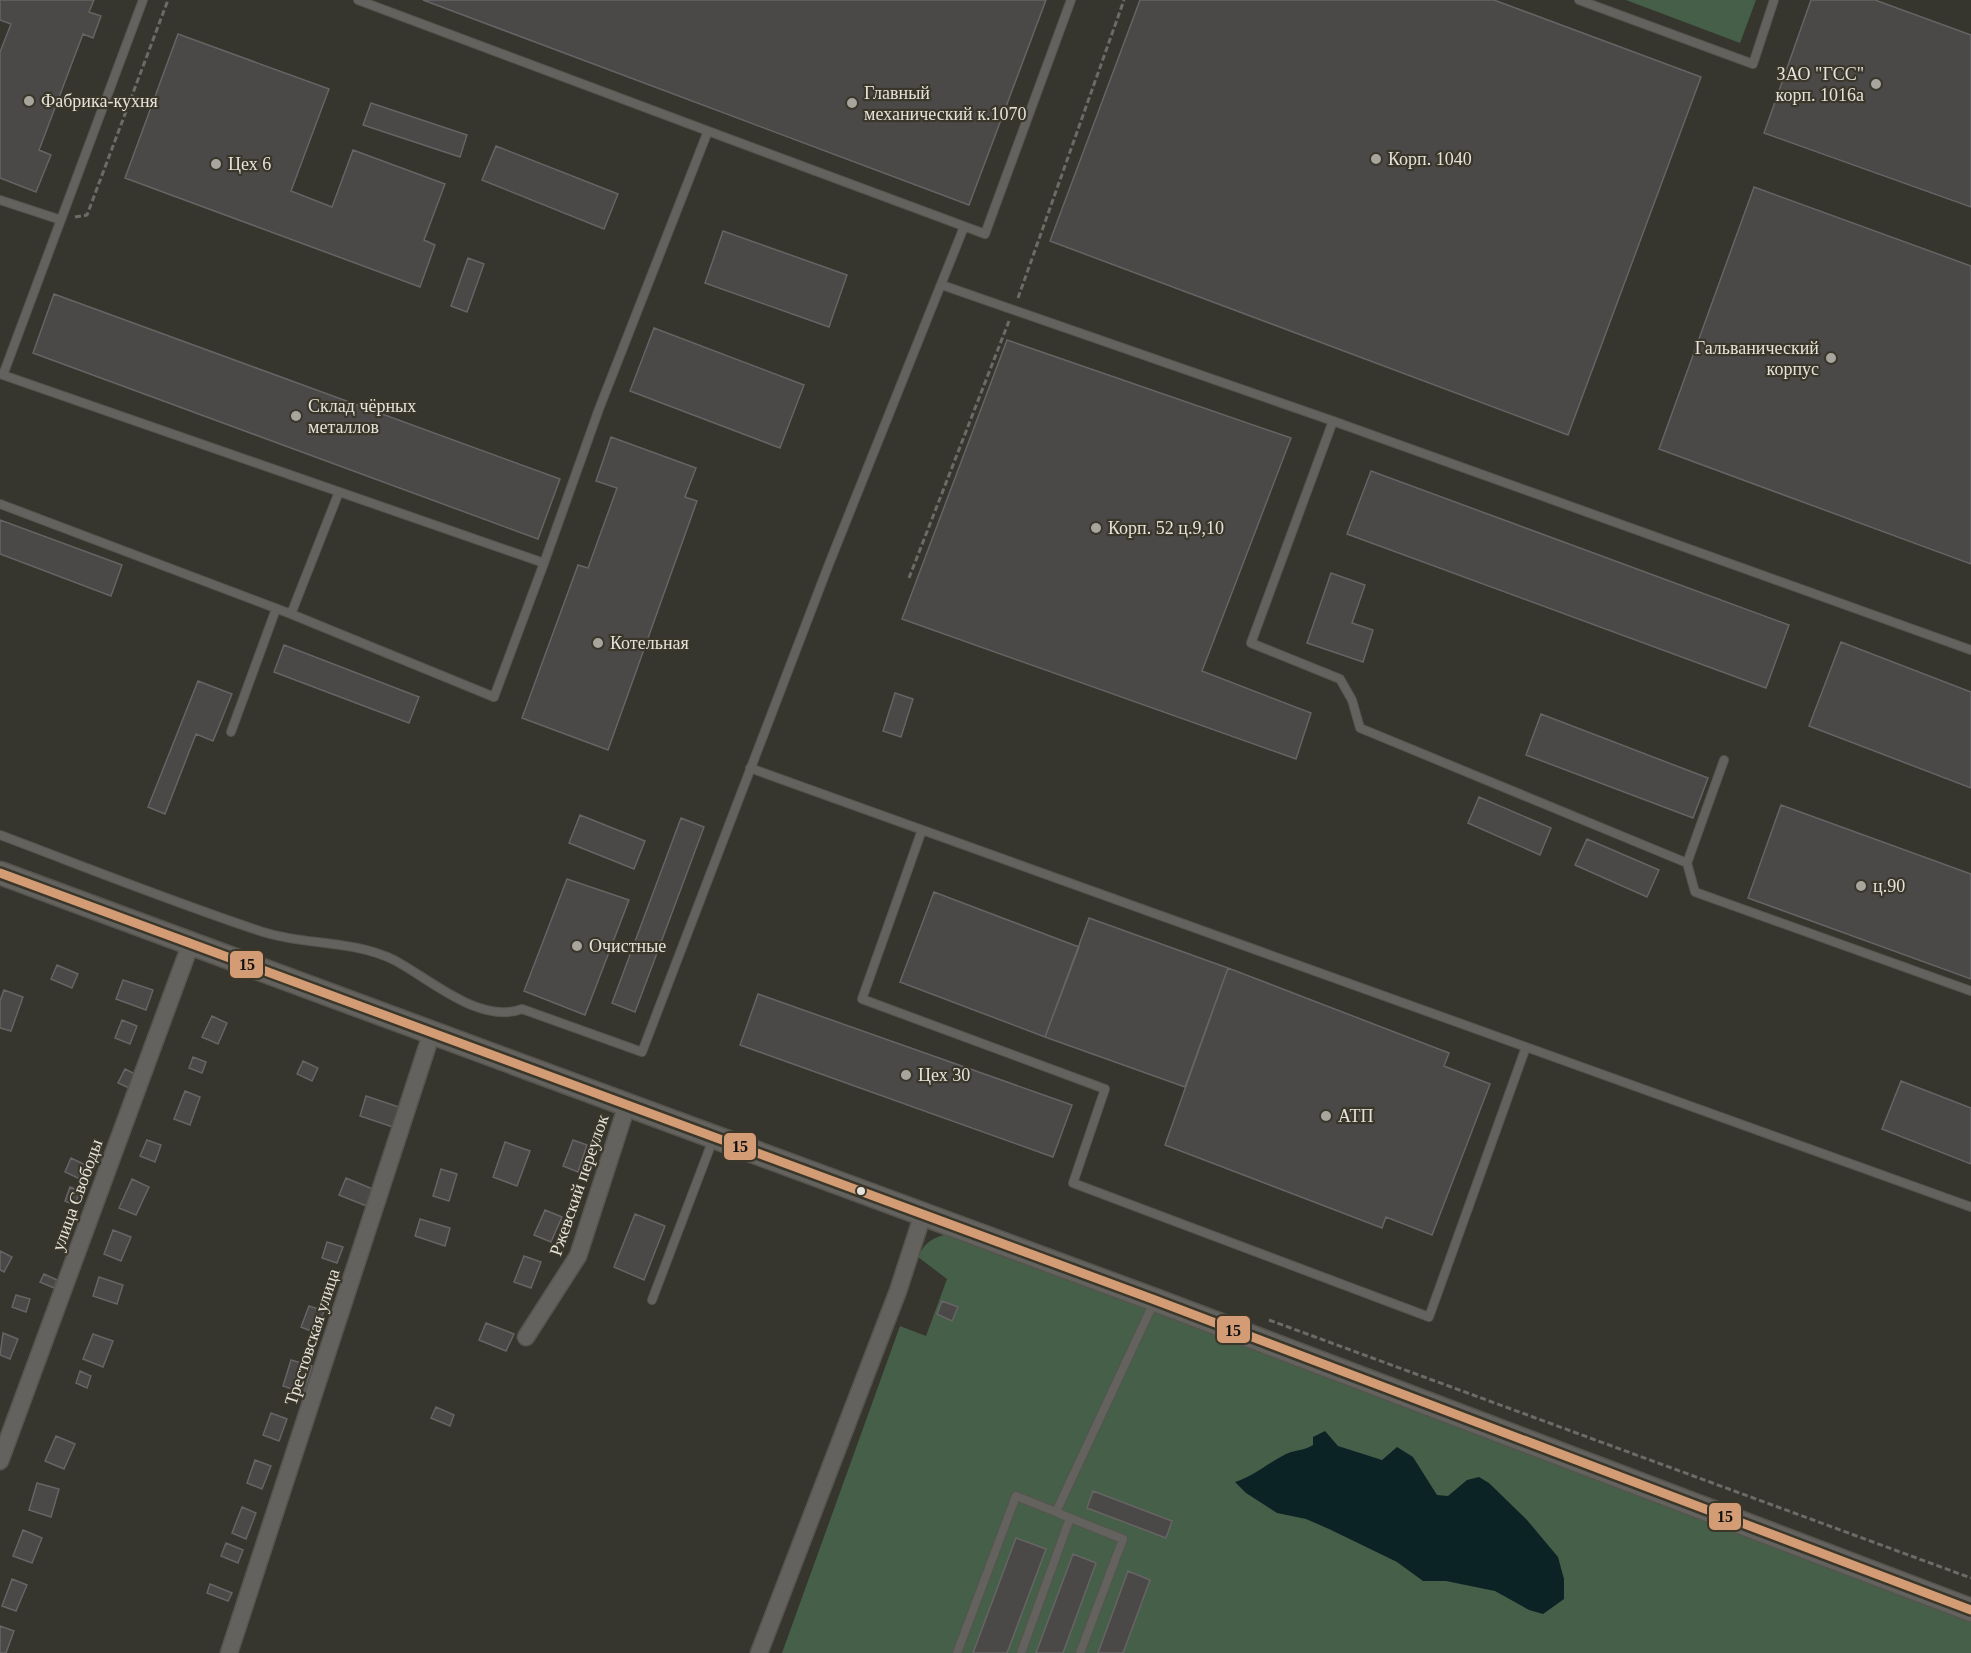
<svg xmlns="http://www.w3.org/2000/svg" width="1971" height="1653" font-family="'Times New Roman',serif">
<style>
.green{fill:#465f49}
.water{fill:#0c2326}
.building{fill:#4a4948;stroke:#666464;stroke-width:1.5}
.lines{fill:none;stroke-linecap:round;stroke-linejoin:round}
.lane-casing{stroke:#55544d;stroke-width:10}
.street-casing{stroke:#55544d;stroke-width:19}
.secondary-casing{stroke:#55544d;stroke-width:25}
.path{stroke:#6c6b66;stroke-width:3;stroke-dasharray:6 3;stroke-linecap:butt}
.lane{stroke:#63625e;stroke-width:8}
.street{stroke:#63625e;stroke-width:16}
.secondary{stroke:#63625e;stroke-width:22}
.bus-1-casing{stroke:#3a372a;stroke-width:14}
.bus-1{stroke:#d39c74;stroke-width:9}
.poi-dot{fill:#a7a59e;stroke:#3a372a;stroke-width:2}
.bus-dot{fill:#e4e2da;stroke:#3a372a;stroke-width:2}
.labels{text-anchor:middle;stroke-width:4.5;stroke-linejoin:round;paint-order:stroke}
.poi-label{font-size:18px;fill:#e4e2da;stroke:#3a372a;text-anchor:start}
.street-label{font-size:18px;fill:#e4e2da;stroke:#3a372a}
.line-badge{stroke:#3a372a;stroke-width:2}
.pale-badge-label{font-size:16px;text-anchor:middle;font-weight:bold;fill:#111}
</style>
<rect width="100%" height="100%" fill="#36352e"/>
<!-- green -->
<path class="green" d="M1626,0H1756L1740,43Z
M948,1234L1971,1616V1653H782L900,1326L926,1336L947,1279L918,1257C925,1242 932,1238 948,1234Z"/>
<!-- water -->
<path class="water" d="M1325,1431L1338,1446L1382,1460L1397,1447L1413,1457L1437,1495L1448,1496L1467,1480L1479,1477L1489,1483L1527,1520L1558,1557L1564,1579V1599L1543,1614L1529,1610L1495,1591L1446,1581H1423L1397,1562L1329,1529L1306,1519L1277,1513L1246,1493L1235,1482C1254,1476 1268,1463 1286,1454C1294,1450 1303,1451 1313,1445V1437Z"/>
<!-- building -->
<path class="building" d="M0,0H94L89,12L101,16L93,38L83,34L39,150L51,155L36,192L0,178V52L11,24L0,20Z
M423,0H1046L969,205Z
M1140,0H1494L1701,77L1568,435L1050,241Z
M1811,0H1875L1971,35V207L1764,133Z
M178,34L329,89L291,191L332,207L353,150L445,184L424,240L435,245L420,287L125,178Z
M371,103L467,135L460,157L363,125Z
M496,146L618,194L604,229L482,180Z
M1754,187L1971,266V564L1659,449Z
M723,231L847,275L829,327L705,283Z
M468,258L484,264L467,312L451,306Z
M54,294L560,479L538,539L33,353Z
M654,328L804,385L780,448L630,391Z
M1007,340L1291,438L1202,671L1311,713L1296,759L902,619Z
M611,437L696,468L685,497L697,501L608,750L522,718L578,565L588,568L617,488L596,481Z
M1371,471L1789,625L1766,688L1347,534Z
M0,520L122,565L111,596L0,554Z
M1331,573L1365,585L1352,623L1373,630L1363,662L1307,643Z
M1841,642L1971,692V788L1809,726Z
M284,645L419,697L409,723L274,672Z
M198,681L232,694L213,741L196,734L165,814L148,807Z
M895,693L913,699L901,737L883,731Z
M1541,714L1708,778L1693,818L1526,755Z
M1479,797L1551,828L1540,855L1468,823Z
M1781,805L1971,874V979L1748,898Z
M580,815L645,841L634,869L569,843Z
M681,818L704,827L635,1012L612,1003Z
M1587,839L1659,870L1647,897L1575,865Z
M567,879L629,900L585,1015L524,991Z
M934,892L1079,947L1045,1037L900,982Z
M1089,918L1228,968L1185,1087L1045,1037Z
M57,965L78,974L72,988L51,979Z
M1228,968L1449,1053L1444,1066L1490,1084L1432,1235L1386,1217L1382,1228L1165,1145Z
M123,980L153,990L146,1010L116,999Z
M4,990L23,997L11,1031L0,1028V1001Z
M758,994L1072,1105L1053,1157L740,1045Z
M212,1016L227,1023L218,1044L202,1037Z
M122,1020L137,1026L130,1044L115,1038Z
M193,1057L206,1062L202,1073L189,1068Z
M303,1061L318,1068L312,1081L297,1074Z
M125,1069L135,1074L129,1088L118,1083Z
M1901,1081L1971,1108V1164L1882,1129Z
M185,1091L200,1097L190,1125L174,1119Z
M366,1096L399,1107L393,1127L360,1116Z
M147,1140L161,1145L155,1162L140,1156Z
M573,1140L587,1145L578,1172L563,1166Z
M505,1142L530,1151L517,1186L493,1177Z
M71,1158L88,1166L82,1180L65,1172Z
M441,1169L457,1174L449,1201L433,1196Z
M346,1178L375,1190L369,1207L339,1195Z
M132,1179L149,1187L136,1215L119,1208Z
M70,1187L80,1191L75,1205L65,1201Z
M545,1210L562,1217L551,1242L534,1235Z
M635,1214L665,1226L644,1280L614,1267Z
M420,1219L450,1228L445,1246L415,1236Z
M113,1230L131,1237L121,1261L104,1254Z
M327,1242L343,1247L337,1263L322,1258Z
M0,1251L12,1257L4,1272L0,1270Z
M524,1256L541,1262L531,1288L514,1282Z
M44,1274L57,1280L54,1288L40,1282Z
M99,1277L123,1285L117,1304L93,1296Z
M16,1295L30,1299L26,1312L12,1307Z
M942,1301L958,1307L952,1321L937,1314Z
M309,1306L324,1311L316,1333L301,1327Z
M486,1323L514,1334L506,1351L479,1340Z
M3,1333L18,1339L10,1359L0,1355Z
M93,1334L113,1341L103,1367L83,1359Z
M291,1360L312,1366L304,1393L283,1386Z
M80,1371L91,1376L87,1388L76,1383Z
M436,1407L454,1415L450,1426L431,1418Z
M271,1413L287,1419L279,1441L263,1435Z
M56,1436L75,1444L64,1469L45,1461Z
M255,1460L271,1466L262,1489L247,1483Z
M37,1483L59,1489L51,1517L29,1510Z
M1093,1491L1172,1521L1166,1538L1087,1508Z
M242,1507L256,1513L246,1539L232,1533Z
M23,1530L42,1538L32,1563L13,1556Z
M1016,1538L1046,1549L1007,1653H973Z
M226,1543L243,1550L238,1563L221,1556Z
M1073,1554L1096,1563L1063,1653H1036Z
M1128,1571L1150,1580L1123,1653H1098Z
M12,1579L27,1585L16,1611L2,1606Z
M210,1584L232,1593L228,1601L207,1593Z
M0,1626L14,1631L6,1653H0Z"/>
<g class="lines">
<!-- lane casing -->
<g class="lane-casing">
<path id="lane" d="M358,0L708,131
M1579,0L1753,64L1774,0
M0,200L61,220
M942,285L1333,421L1971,650
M0,374L544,563L599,409L708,131L985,234L1071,0
M3,375L143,0
M1333,421L1251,643L1340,679L1352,700L1360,728L1687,863L1695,892L1971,991
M0,504L291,614L339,492
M291,614L494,697L544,563
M231,732L276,609
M750,768L1971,1207
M922,830L862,999L1105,1089L1073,1183L1429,1317L1526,1047
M0,835C85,867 170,901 257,930C302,946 351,939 394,960C429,978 479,1025 522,1009L642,1052L829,564L964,227
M1687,863L1724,760
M652,1300L714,1137
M1070,1518L1123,1539L1080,1653
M957,1653L1016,1496L1056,1512
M1021,1653L1070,1518L1056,1512L1155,1300"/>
</g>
<!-- street casing -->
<g class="street-casing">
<path id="street" d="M526,1337L578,1256L627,1105
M0,1461L191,943
M229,1653L432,1032
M759,1653L898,1291L923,1214"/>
</g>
<!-- secondary casing -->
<g class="secondary-casing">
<path id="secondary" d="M0,873L1155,1300L1971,1610"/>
</g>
<!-- path -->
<path class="path" d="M75,217L87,215L168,0
M1018,298L1124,0
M909,578L1009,321
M1269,1320L1971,1578"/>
<!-- lane -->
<use href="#lane" class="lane"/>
<!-- street -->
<use href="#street" class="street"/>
<!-- secondary -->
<use href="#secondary" class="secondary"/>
<!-- bus-1 casing -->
<g class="bus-1-casing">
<path id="bus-1" d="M0,873L1155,1300L1971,1610"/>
</g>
<!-- bus-1 -->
<use href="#bus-1" class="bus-1"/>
</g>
<!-- markers -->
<g class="poi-dot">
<circle cx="1876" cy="84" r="6"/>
<circle cx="29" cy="101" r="6"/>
<circle cx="852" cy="103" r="6"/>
<circle cx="1376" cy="159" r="6"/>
<circle cx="216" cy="164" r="6"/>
<circle cx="1831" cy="358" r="6"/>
<circle cx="296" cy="416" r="6"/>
<circle cx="1096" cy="528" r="6"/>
<circle cx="598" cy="643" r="6"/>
<circle cx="1861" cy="886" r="6"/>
<circle cx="577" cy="946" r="6"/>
<circle cx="906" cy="1075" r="6"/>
<circle cx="1326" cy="1116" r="6"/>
</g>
<circle class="bus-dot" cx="861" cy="1191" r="5"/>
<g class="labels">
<!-- poi labels -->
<g class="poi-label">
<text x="1864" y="80" text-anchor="end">ЗАО "ГСС"<tspan x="1864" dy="21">корп. 1016а</tspan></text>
<text x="864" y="99">Главный<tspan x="864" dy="21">механический к.1070</tspan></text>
<text x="41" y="107">Фабрика-кухня</text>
<text x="1388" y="165">Корп. 1040</text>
<text x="228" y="170">Цех 6</text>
<text x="1819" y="354" text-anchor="end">Гальванический<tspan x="1819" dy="21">корпус</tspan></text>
<text x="308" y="412">Склад чёрных<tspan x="308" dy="21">металлов</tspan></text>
<text x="1108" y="534">Корп. 52 ц.9,10</text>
<text x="610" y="649">Котельная</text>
<text x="1873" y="892">ц.90</text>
<text x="589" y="952">Очистные</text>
<text x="918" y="1081">Цех 30</text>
<text x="1338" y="1122">АТП</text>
</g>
<!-- street labels -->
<g class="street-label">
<text transform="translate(579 1185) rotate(-71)" y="6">Ржевский переулок</text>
<text transform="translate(77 1195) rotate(-70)" y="6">улица Свободы</text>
<text transform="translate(312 1337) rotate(-72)" y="6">Трестовская улица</text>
</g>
</g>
<g class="line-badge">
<rect x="229" y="950" width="35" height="29" rx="6" fill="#d39c74"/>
<rect x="723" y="1132" width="34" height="29" rx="6" fill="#d39c74"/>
<rect x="1216" y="1315" width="35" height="29" rx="6" fill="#d39c74"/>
<rect x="1708" y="1502" width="34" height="29" rx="6" fill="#d39c74"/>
</g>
<g class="pale-badge-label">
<text x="247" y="970">15</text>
<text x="740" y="1152">15</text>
<text x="1233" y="1336">15</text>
<text x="1725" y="1522">15</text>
</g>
</svg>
